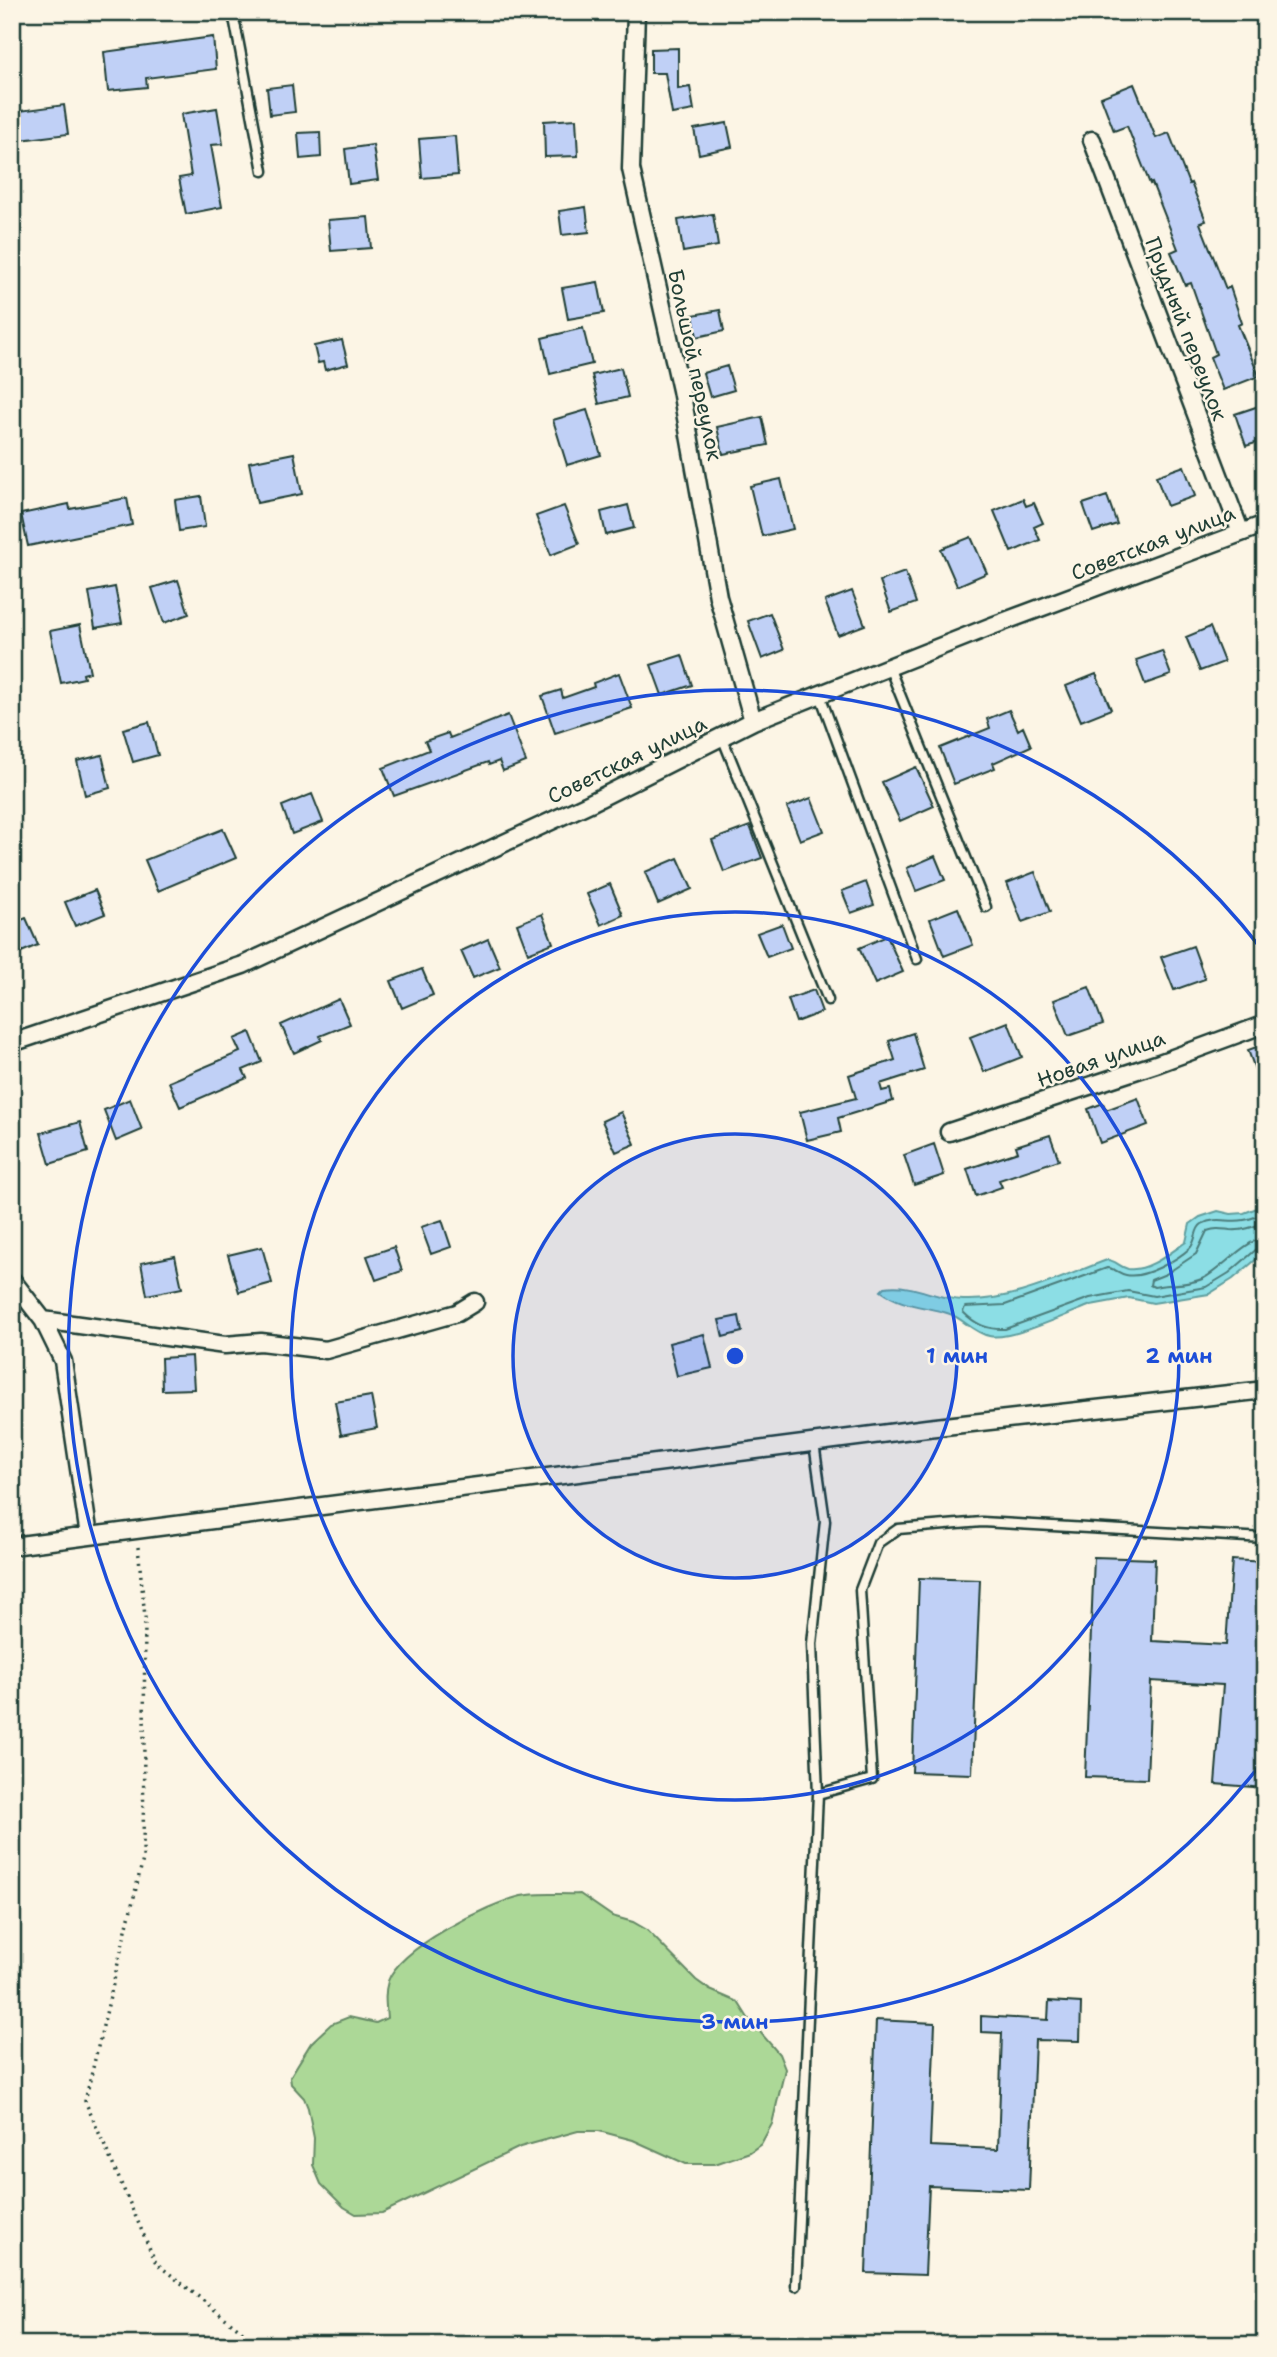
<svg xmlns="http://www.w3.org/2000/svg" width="1277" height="2357" font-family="'Shantell Sans',sans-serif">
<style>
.green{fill:#acd897;stroke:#668a66;stroke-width:2}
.water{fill:#8cdee5;stroke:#609e9e;stroke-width:2}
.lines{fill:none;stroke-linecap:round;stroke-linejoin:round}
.shore{stroke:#4b7d7b;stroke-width:2}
.building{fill:#c0d0f6;stroke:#1f3d34;stroke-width:2}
.lane-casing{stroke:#1f3d34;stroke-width:13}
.street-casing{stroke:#1f3d34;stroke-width:21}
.path{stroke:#1f3d34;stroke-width:3.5;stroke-dasharray:2 5;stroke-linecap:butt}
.lane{stroke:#fcf5e5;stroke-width:8}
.street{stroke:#fcf5e5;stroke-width:16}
.ring{fill:none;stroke:#1d4ed8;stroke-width:3.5}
.labels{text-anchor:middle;stroke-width:5;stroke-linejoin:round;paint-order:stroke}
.street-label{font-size:21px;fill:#1f3d34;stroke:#fcf5e5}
.centre{fill:#1d4ed8;stroke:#fcf5e5;stroke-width:3.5}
.ring-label{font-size:21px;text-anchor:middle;font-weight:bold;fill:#1d4ed8;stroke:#fcf5e5;stroke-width:5;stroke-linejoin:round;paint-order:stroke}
</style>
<rect width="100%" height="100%" fill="#fcf5e5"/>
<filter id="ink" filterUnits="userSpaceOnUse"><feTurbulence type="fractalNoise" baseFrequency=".0143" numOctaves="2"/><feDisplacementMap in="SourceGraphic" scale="14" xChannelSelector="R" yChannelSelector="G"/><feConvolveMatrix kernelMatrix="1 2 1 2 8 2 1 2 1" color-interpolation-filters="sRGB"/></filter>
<g filter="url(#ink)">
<!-- green -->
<path class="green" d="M580,1894L612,1916L633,1922L647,1930L696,1980L710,1990L738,2002L748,2018L779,2054L785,2069L772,2124L761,2144L750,2152L715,2164H686L633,2140L599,2131H578L520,2147L382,2213L356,2214L344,2207L321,2184L313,2165L314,2138L308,2108L304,2098L291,2084L290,2077L311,2043L331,2024L349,2017L376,2023L387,2018C386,2006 384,1994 388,1981C400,1948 487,1904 521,1896C539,1892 561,1895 580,1894Z"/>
<!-- water -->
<path class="water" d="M1265,1205V1252L1233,1279L1209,1294L1153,1303L1129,1298L1091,1305C1068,1314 1010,1341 989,1336C972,1332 962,1317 947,1313C924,1306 901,1306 881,1291L885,1287C914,1283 935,1299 963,1300C1013,1302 1061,1277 1107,1260C1116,1260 1119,1267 1128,1269C1148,1272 1171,1252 1186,1242L1190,1224L1200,1217L1218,1211L1231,1214L1244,1213Z"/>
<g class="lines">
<!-- shore -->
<path class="shore" d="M1265,1213C1258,1216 1251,1219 1244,1220C1229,1223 1216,1216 1202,1224C1194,1229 1197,1241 1190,1248C1177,1260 1144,1279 1126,1275C1119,1274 1115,1268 1107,1268L1005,1305L965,1307L963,1312C975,1324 987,1330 1005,1329L1090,1298L1128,1291L1154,1296L1206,1287L1229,1273L1258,1248L1265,1247
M1265,1222C1253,1227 1243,1231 1230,1230C1220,1229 1217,1228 1207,1231L1196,1254L1166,1274L1151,1280L1150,1285L1154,1287C1169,1284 1191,1285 1204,1278C1222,1269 1246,1239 1265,1238"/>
</g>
<!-- building -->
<path class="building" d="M213,37L216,69L146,78L147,87L108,91L104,52Z
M678,48V89L690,87L694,110L672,114L665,73H651V49Z
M1134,84L1156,138L1169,133L1189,184L1191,183L1206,221L1200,223L1226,289L1230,287L1242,323L1238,325L1259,376L1223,390L1210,357L1216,354L1191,283L1185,285L1171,252L1178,249L1152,183L1150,184L1127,126L1114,131L1101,97Z
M292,85L295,112L270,115L267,88Z
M64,105L68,134L12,141V112Z
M217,108L223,144L211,145L222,207L186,214L179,178L191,176L181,114Z
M576,119L578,156L545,157L544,121Z
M727,123L732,147L699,154L694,129Z
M320,132L321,157L300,159L298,133Z
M455,136L458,175L422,178L419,139Z
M373,145L378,180L349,184L345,149Z
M586,207L589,232L562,235L559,211Z
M713,214L718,246L683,252L678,220Z
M368,217L371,248L331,251L328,220Z
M598,282L604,313L568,319L562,288Z
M720,310L724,331L697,337L693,315Z
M583,328L592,364L550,374L542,338Z
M342,340L348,364L325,370L323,362L318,363L314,346Z
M727,366L734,390L710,397L703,373Z
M621,368L628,397L599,404L592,375Z
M1265,404V440L1246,446L1235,414Z
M587,410L601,455L567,465L553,420Z
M762,417L768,445L723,454L717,427Z
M294,453L302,494L257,503L249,462Z
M1184,466L1195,496L1167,506L1156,476Z
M781,479L793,529L762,536L750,486Z
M201,496L205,527L179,531L175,500Z
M1107,496L1117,524L1093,532L1083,504Z
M127,498L132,525L28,546L21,514L69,504L70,509Z
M1023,499L1026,506L1034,503L1043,523L1034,527L1040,540L1011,552L994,511Z
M628,505L634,528L606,535L601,512Z
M564,506L579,544L551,555L536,516Z
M971,537L987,573L957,586L941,549Z
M905,572L916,603L891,612L880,581Z
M178,580L189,614L164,623L152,588Z
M115,587L122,623L95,628L89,592Z
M852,591L865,625L838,635L825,601Z
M770,613L784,650L762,659L748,621Z
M80,625L90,672L83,674L84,678L61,683L50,631Z
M1210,627L1224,662L1200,671L1186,637Z
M1162,651L1171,675L1145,684L1136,660Z
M682,655L692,685L662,695L651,665Z
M619,673L632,708L555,733L542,696L561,690L563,698L594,687L593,683Z
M1096,674L1111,709L1081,721L1066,686Z
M1009,710L1018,730L1023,727L1031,746L993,763L995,768L954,784L940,748L990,728L987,719Z
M508,715L526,762L503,771L499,761L489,765L488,762L394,796L383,768L429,750L425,741L448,733L450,738Z
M149,722L158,755L133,762L123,729Z
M102,755L110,788L85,795L77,761Z
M916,767L934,806L900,821L882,782Z
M312,794L323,822L292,834L282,806Z
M811,798L824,831L800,840L787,807Z
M750,826L762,858L724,872L712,840Z
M223,829L236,858L158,891L145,860Z
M935,856L945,880L916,891L907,868Z
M678,858L692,889L658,904L645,872Z
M1035,872L1050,912L1022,922L1007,883Z
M866,882L874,905L851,913L842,891Z
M610,884L623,915L601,925L587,894Z
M95,890L105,914L75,926L65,902Z
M958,908L973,945L944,956L930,919Z
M542,914L553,943L528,953L517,924Z
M26,918L38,945L12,956V924Z
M782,924L791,948L767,957L757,933Z
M887,936L903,972L875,984L859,948Z
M488,939L500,967L473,978L461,951Z
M1193,946L1205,979L1174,990L1161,957Z
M422,969L433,995L402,1008L391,981Z
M1089,987L1103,1024L1068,1036L1054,1000Z
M814,990L822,1012L796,1022L788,999Z
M339,999L350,1024L320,1036L322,1040L294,1053L281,1025Z
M1008,1022L1022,1057L984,1072L970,1037Z
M250,1032L262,1062L243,1070L247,1078L180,1107L169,1082L240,1052L234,1039Z
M913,1033L924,1070L880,1084L882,1091L890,1089L893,1101L838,1118L841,1132L807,1140L800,1112L856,1098L849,1075L895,1060L889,1041Z
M1265,1044V1091H1263L1248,1050Z
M1138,1098L1148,1125L1100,1143L1088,1109L1103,1103L1106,1110Z
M130,1099L142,1130L116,1141L104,1110Z
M621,1112L635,1144L616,1152L602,1121Z
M80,1122L88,1152L50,1164L41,1133Z
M1050,1135L1059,1160L999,1180L1002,1187L976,1196L967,1169L1018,1152L1016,1146Z
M934,1144L944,1175L914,1185L904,1155Z
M442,1220L451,1247L431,1254L421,1227Z
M262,1247L272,1283L239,1292L228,1255Z
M394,1247L402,1271L376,1280L367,1256Z
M175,1256L182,1288L147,1295L141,1263Z
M739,1316L742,1332L723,1337L719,1320Z
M704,1334L712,1368L677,1376L669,1343Z
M192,1356L194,1389L162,1390L161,1358Z
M371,1396L377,1428L341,1435L335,1402Z
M1094,1557L1155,1559L1152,1641L1226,1645L1232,1560L1265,1562V1788L1215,1784L1223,1685L1151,1681L1147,1779L1085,1777Z
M919,1578L980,1580L972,1774L912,1772Z
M1049,2001L1081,2003L1080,2041L1035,2040L1029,2190L929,2186L925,2275L866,2273L876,2020L935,2023L930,2146L998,2149L1002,2033L981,2032V2016L1048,2020Z"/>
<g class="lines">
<!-- lane casing -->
<g class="lane-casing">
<path id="lane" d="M231,12L235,23L263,171
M889,667L986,907
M820,695L917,959
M722,737L828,1000
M814,1443L825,1521L812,1644L818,1794L872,1779L860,1590L878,1543L898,1529L982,1522L1265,1538
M796,2286L818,1794"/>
</g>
<!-- street casing -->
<g class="street-casing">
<path id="street" d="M636,12L631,169L681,390L718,597L753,721
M1092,140L1241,533
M12,1043L243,965L590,803L753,721L992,626L1265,524
M949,1132L1159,1063L1265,1024
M12,1280L43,1320L63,1361L89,1536
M43,1320L225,1345L261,1342L326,1350L457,1313L475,1302
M12,1546L927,1428L1265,1390"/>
</g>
<!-- path -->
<path class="path" d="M138,1547L145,1617L143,1859L85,2101L156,2263L259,2345"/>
<!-- lane -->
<use href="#lane" class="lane"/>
<!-- street -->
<use href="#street" class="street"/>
</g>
</g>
<!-- distance rings -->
<circle cx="735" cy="1356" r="222" fill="#1d4ed8" fill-opacity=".12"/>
<g class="ring">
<circle cx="735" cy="1356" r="222"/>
<circle cx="735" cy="1356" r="444"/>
<path d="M1263 1761A666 666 0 1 1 1263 951"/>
</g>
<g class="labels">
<!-- street labels -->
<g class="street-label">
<text transform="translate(1186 329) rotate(69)" y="7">Прудный переулок</text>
<text transform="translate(695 365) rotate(78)" y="7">Большой переулок</text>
<text transform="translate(1153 543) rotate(-21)" y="7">Советская улица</text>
<text transform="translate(627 760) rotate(-26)" y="7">Советская улица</text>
<text transform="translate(1101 1059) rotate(-19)" y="7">Новая улица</text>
</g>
</g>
<circle cx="735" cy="1356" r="10" class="centre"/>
<g class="ring-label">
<text x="957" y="1363">1 мин</text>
<text x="1179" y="1363">2 мин</text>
<text x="735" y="2029">3 мин</text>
</g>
<!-- margin -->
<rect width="1277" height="2357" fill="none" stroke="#fcf5e5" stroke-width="42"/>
<rect x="21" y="21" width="1235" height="2315" fill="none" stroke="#1f3d34" stroke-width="2.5" filter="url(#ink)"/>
</svg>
